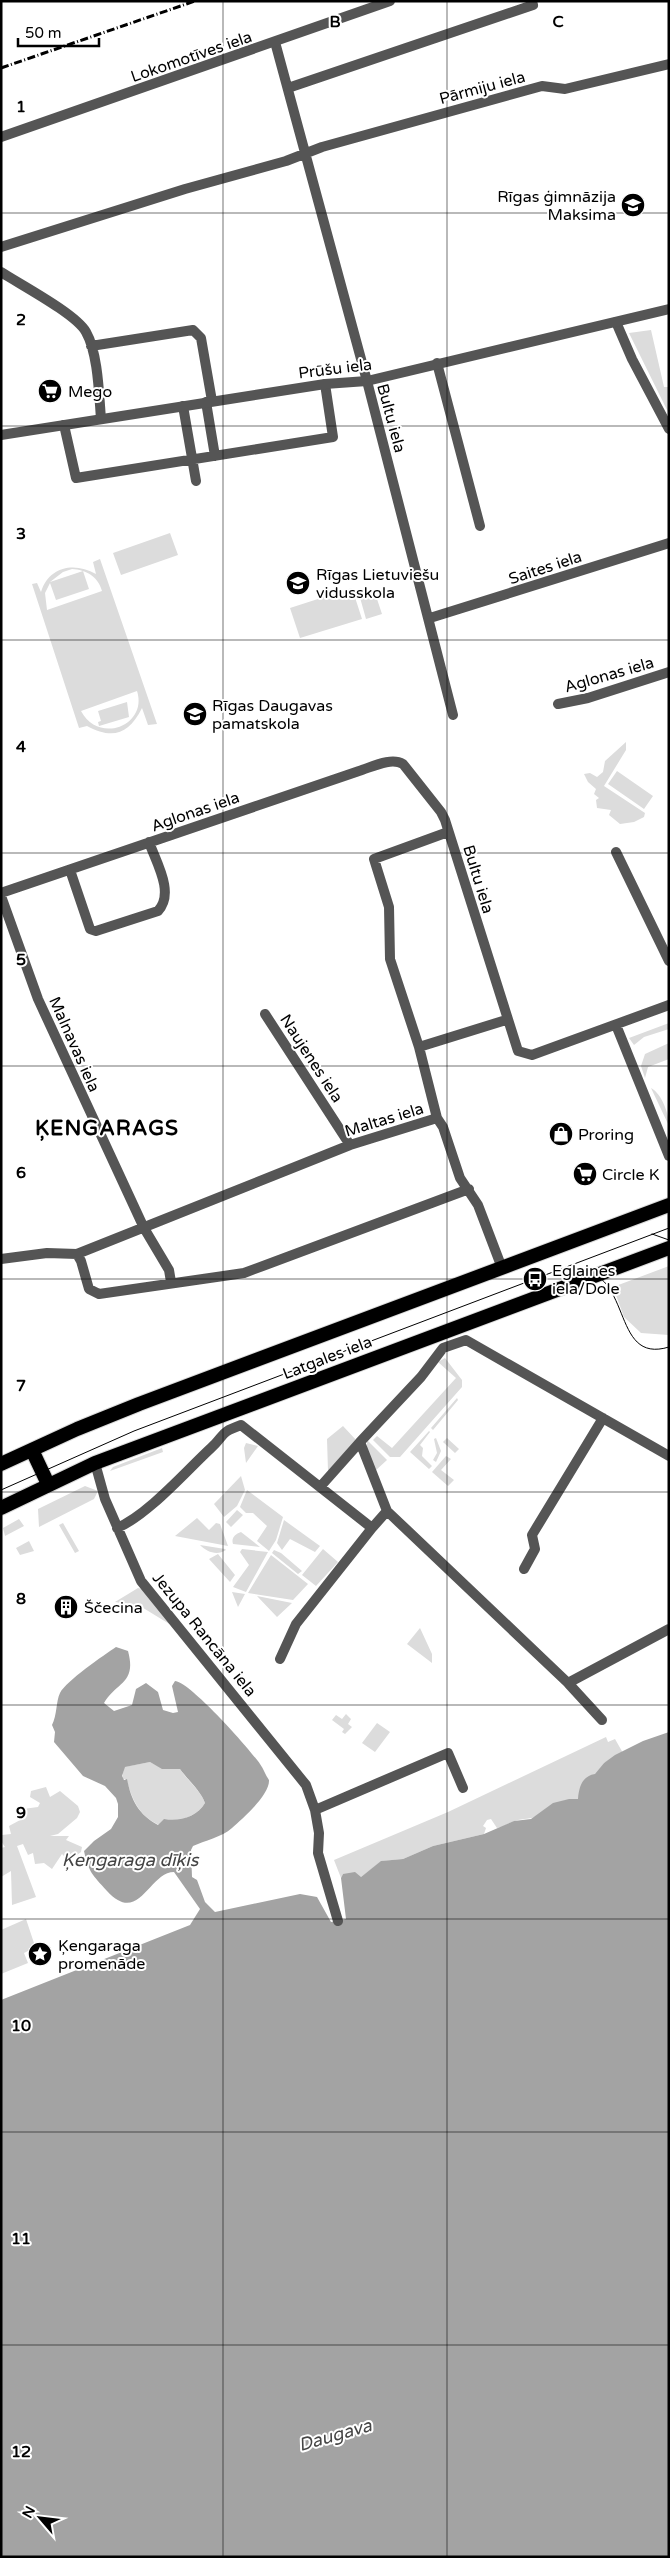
<svg xmlns="http://www.w3.org/2000/svg" width="670" height="2558" font-family="'Varela Round',sans-serif">
<style>
.green{fill:#dcdcdc;fill-rule:evenodd}
.water{fill:#a3a3a3;fill-rule:evenodd}
.lines{fill:none;stroke-linecap:round;stroke-linejoin:round}
.trunk-casing{stroke:#dbdbdb;stroke-width:16}
.minor{stroke:#555;stroke-width:10}
.tertiary{stroke:#555;stroke-width:10}
.trunk{stroke:#000;stroke-width:14}
.tram{stroke:#000;stroke-width:1}
.rail{stroke:#000;stroke-width:3;stroke-dasharray:8 2.5 1 2.5;stroke-linecap:butt}
.grid{fill:none;stroke:#000;stroke-width:1;stroke-opacity:0.55}
.labels{text-anchor:middle;stroke-width:4;stroke-linejoin:round;paint-order:stroke}
.street-label{font-size:16px;fill:#000;stroke:#fff}
.poi-label{font-size:16px;fill:#000;stroke:#fff;text-anchor:start}
.water-label{font-size:18px;font-style:italic;fill:#444;stroke:#fff}
.district-label{font-size:21px;font-weight:bold;letter-spacing:1px;fill:#000;stroke:#fff}
.grid-label{font-size:16px;text-anchor:middle;font-weight:bold;fill:#000;stroke:#fff;stroke-width:4;stroke-linejoin:round;paint-order:stroke}
</style>
<rect width="100%" height="100%" fill="#fff"/>
<!-- green -->
<path class="green" d="M651,330L664,387H669V414L629,333Z
M170,533L178,555L121,575L113,553Z
M100,559L157,724L148,725L142,708C129,734 113,740 87,726L79,728L32,584L37,583L41,592C49,566 75,562 96,574L93,562ZM72,569C86,570 98,576 102,591L47,610L45,593L50,583L56,600L89,589L83,571L50,582L63,572ZM137,691C148,725 99,745 81,711Z
M352,588L362,619L300,638L290,608Z
M374,590L382,614L366,619L359,594Z
M127,702L129,717L99,726L98,722L101,721L98,711Z
M626,742V750L604,786L645,813L644,817L634,822L620,824L609,815L611,810L597,808L596,800L599,798L594,794L596,789L588,782L584,774L590,773L597,777L603,772L605,761Z
M617,771L653,796L644,809L608,784Z
M669,1023V1029L644,1037L634,1045L629,1038Z
M669,1043V1059L648,1067L645,1078L641,1066L645,1054Z
M651,1088C662,1094 669,1114 669,1126Z
M669,1266V1335L641,1333L624,1317L613,1287Z
M445,1358L462,1380V1387L400,1457H390L373,1440L377,1436L392,1448L456,1378L438,1362Z
M457,1398L458,1400L433,1430L431,1428Z
M343,1426L357,1441L328,1471L327,1439Z
M429,1431L430,1432L420,1445L423,1448L422,1456L432,1466L429,1469L410,1452Z
M436,1438L441,1451L436,1462L433,1460L437,1453L434,1439Z
M447,1438L459,1449L455,1453L443,1442Z
M367,1440L387,1460L375,1471L367,1452Z
M246,1443L258,1446L246,1463L244,1448Z
M162,1448L163,1452L110,1471L113,1467Z
M446,1456L451,1459L441,1470L454,1480L448,1486L432,1472Z
M241,1476L245,1490L237,1506L224,1517L214,1504Z
M85,1486L98,1491L94,1499L39,1527L38,1509Z
M247,1490L283,1517L276,1540L269,1551L257,1541L267,1526L253,1513H246L240,1507Z
M237,1510L243,1515L231,1527L226,1522Z
M197,1518L209,1530L216,1523L220,1524L228,1546L175,1536Z
M19,1519L24,1526L5,1536L3,1528Z
M284,1520L320,1546L315,1552L290,1539L282,1550L277,1543Z
M63,1523L79,1551L75,1553L59,1525Z
M241,1532L260,1547L233,1544C231,1538 235,1534 241,1532Z
M29,1541L34,1551L20,1555L16,1548Z
M200,1545L225,1549L226,1550C217,1556 207,1552 200,1545Z
M242,1549L268,1552L246,1592L233,1587L249,1565L240,1552Z
M323,1549L338,1562L316,1586L302,1575Z
M274,1550L281,1553L302,1571L298,1574L272,1553Z
M218,1554L235,1575L230,1582L209,1559Z
M271,1555L308,1584L293,1600L248,1593Z
M138,1588L142,1589L171,1625L140,1606L115,1602Z
M232,1592L245,1594L238,1607Z
M257,1596L292,1603L277,1617Z
M420,1628L432,1654V1663L407,1644Z
M346,1714L351,1719L348,1724L352,1727L345,1734L342,1732L344,1729L332,1720L336,1715L342,1719Z
M377,1723L390,1732L375,1752L362,1743Z
M606,1737L608,1742L615,1739L623,1753L604,1763L578,1799C561,1798 551,1807 538,1815C531,1820 523,1818 515,1821C508,1823 504,1827 497,1828L491,1819L487,1820L483,1826L486,1828L484,1834L433,1846L403,1859L382,1861L361,1877L343,1874L341,1878L334,1860L448,1812Z
M150,1762L162,1768L180,1769C186,1779 201,1791 205,1803C199,1814 185,1819 174,1822L170,1820L159,1825C138,1815 133,1800 126,1779H122L124,1767Z
M46,1787L50,1797L60,1791L78,1806L80,1812L77,1818L58,1834L50,1836H69L66,1840L82,1847L81,1852L69,1861L62,1854L52,1869L44,1863L35,1864L33,1853L28,1855L23,1844L17,1846L36,1897L12,1905L11,1871L1,1877V1848L5,1847L1,1841L2,1835L11,1834L9,1826L22,1819L23,1809L38,1807L40,1803L30,1797L31,1791Z
M26,1919L36,1949L45,1946L38,1953L39,1959L33,1961L28,1951L24,1953L28,1963L1,1974V1930Z"/>
<!-- water -->
<path class="water" d="M116,1647L128,1651C137,1684 116,1682 104,1703L114,1711L132,1705L136,1689L146,1683L158,1692L163,1710L173,1713L178,1712L172,1686L175,1681C189,1681 250,1749 260,1764C264,1769 265,1775 269,1780C270,1795 242,1819 232,1828C222,1837 204,1841 193,1846L191,1850L192,1877L197,1880L205,1902L215,1912L300,1894L317,1897L331,1922L346,1919L341,1878L343,1874L355,1872L361,1877L381,1861L403,1859L433,1846L484,1834L514,1821L531,1819L553,1803L569,1799H578C579,1787 582,1776 595,1774L604,1763L615,1755L643,1741L669,1732V2557H1V2000L190,1925L200,1909L174,1872C149,1872 139,1926 107,1891C92,1874 89,1873 84,1851L94,1841L111,1829L118,1817V1804L116,1798L105,1786L83,1776L54,1742L55,1732L52,1725C57,1716 56,1701 60,1693C66,1681 104,1655 116,1647ZM150,1762L162,1769H180C187,1779 201,1791 205,1803C197,1817 179,1822 164,1819L158,1825C139,1815 131,1800 127,1779L124,1780L122,1776L125,1767Z"/>
<g class="lines">
<!-- trunk casing -->
<g class="trunk-casing">
<path id="trunk" d="M32,1450L48,1484
M1,1464L77,1429L139,1404L669,1205
M1,1508L95,1463L669,1248"/>
</g>
<!-- minor -->
<path class="minor" d="M275,42L367,381L453,715
M288,88L533,5L532,1
M1,247L185,189L286,161L322,147L542,86L565,89L669,64
M1,272C21,285 76,314 86,332C98,353 99,394 101,419
M616,322L632,359L669,429
M91,346L193,330L201,338L212,401
M437,363L480,526
M206,402L215,456
M183,406L196,481
M64,425L76,478L333,437L325,384
M430,618L669,543
M558,704L588,698L669,672
M616,852L669,961
M70,870L90,929L96,931L158,911C175,893 156,862 149,842
M1,893L359,771C372,767 391,757 403,764L441,812L445,820L518,1051L532,1055L669,1005
M1,896L38,999L144,1228L169,1270L171,1282
M265,1014L350,1145
M616,1025L669,1156
M419,1047L390,959L389,907L374,859L448,832
M77,1254L81,1261L89,1289L99,1294L244,1273L469,1189
M1,1259L47,1253L77,1254L350,1145L437,1118
M502,1268L478,1205L460,1178L443,1127L437,1118L419,1047L506,1020
M95,1463L105,1499L141,1581L306,1785L315,1810L319,1833L318,1853L338,1921
M320,1487L360,1442
M117,1528C148,1515 186,1471 211,1448C226,1434 219,1433 241,1425L372,1528L387,1511
M524,1569L535,1549L532,1535L603,1418
M280,1659L296,1624L372,1528
M568,1683L669,1629
M602,1720L568,1683L387,1511L360,1442L421,1377L443,1348L466,1340L669,1456
M315,1810L448,1753L463,1788"/>
<!-- tertiary -->
<path class="tertiary" d="M1,137L390,1
M1,435L325,384L367,381L669,309"/>
<!-- trunk -->
<use href="#trunk" class="trunk"/>
<!-- tram -->
<path class="tram" d="M652,1234L669,1240
M569,1269C636,1264 608,1366 669,1347
M1,1490L134,1431L669,1228"/>
<!-- rail -->
<path class="rail" d="M1,68L195,1"/>
</g>
<!-- grid -->
<path class="grid" d="M223,1V2557M447,1V2557M1,213H669M1,426H669M1,640H669M1,853H669M1,1066H669M1,1279H669M1,1492H669M1,1705H669M1,1919H669M1,2132H669M1,2345H669"/>
<!-- icons -->
<defs>
<g id="school-disc" transform="scale(1.25)"><circle r="9.5" fill="#000" stroke="#fff"/><path d="M0-5L7-2L0 1L-7-2ZM-4 1L0 2.5L4 1V4Q0 6-4 4Z" fill="#fff"/></g>
<g id="supermarket-disc" transform="scale(1.25)"><circle r="9.5" fill="#000" stroke="#fff"/><path d="M-6-5.5h2.5l.6 2H6L4.5 2H-2.5L-4.4-4H-6ZM-1.5 3.2a1.3 1.3 0 1 0 .1 0ZM3 3.2a1.3 1.3 0 1 0 .1 0Z" fill="#fff"/></g>
<g id="shop-disc" transform="scale(1.25)"><circle r="9.5" fill="#000" stroke="#fff"/><path d="M-5-2.5h2.3a2.7 3.5 0 0 1 5.4 0H5L5.5 6h-11ZM-1.5-2.5h3a1.5 2.3 0 0 0-3 0Z" fill="#fff"/></g>
<g id="bus-disc" transform="scale(1.25)"><circle r="9.5" fill="#000" stroke="#fff"/><path d="M-5-6H5V4H4V6H2V4H-2V6H-4V4H-5ZM-3.5-4V0h7V-4ZM-3.5 1.2v1.5H-2V1.2ZM2 1.2v1.5H3.5V1.2Z" fill="#fff"/></g>
<g id="building-disc" transform="scale(1.25)"><circle r="9.5" fill="#000" stroke="#fff"/><path d="M-4-6H4V6H1V3H-1V6H-4ZM-2.5-4.3h1.7v1.8h-1.7ZM.8-4.3h1.7v1.8H.8ZM-2.5-1h1.7V.8h-1.7ZM.8-1h1.7V.8H.8Z" fill="#fff"/></g>
<g id="sight-disc" transform="scale(1.25)"><circle r="9.5" fill="#000" stroke="#fff"/><path d="M0-6L1.8-2.2L6-1.7L2.9 1.2L3.7 5.4L0 3.3L-3.7 5.4L-2.9 1.2L-6-1.7L-1.8-2.2Z" fill="#fff"/></g>
</defs>
<g fill-rule="evenodd">
<use href="#school-disc" x="633" y="205"/>
<use href="#supermarket-disc" x="50" y="391"/>
<use href="#school-disc" x="298" y="583"/>
<use href="#school-disc" x="195" y="714"/>
<use href="#shop-disc" x="561" y="1134"/>
<use href="#supermarket-disc" x="585" y="1174"/>
<use href="#bus-disc" x="535" y="1279"/>
<use href="#building-disc" x="66" y="1607"/>
<use href="#sight-disc" x="40" y="1954"/>
</g>
<g class="labels">
<!-- street labels -->
<g class="street-label">
<text transform="translate(191 56) rotate(-19)" y="6">Lokomotīves iela</text>
<text transform="translate(482 87) rotate(-15)" y="6">Pārmiju iela</text>
<text transform="translate(335 368) rotate(-7)" y="6">Prūšu iela</text>
<text transform="translate(392 418) rotate(75)" y="6">Bultu iela</text>
<text transform="translate(545 567) rotate(-18)" y="6">Saites iela</text>
<text transform="translate(609 674) rotate(-16)" y="6">Aglonas iela</text>
<text transform="translate(195 811) rotate(-19)" y="6">Aglonas iela</text>
<text transform="translate(479 879) rotate(73)" y="6">Bultu iela</text>
<text transform="translate(75 1044) rotate(66)" y="6">Malnavas iela</text>
<text transform="translate(312 1058) rotate(57)" y="6">Naujenes iela</text>
<text transform="translate(384 1119) rotate(-17)" y="6">Maltas iela</text>
<text transform="translate(327 1357) rotate(-21)" y="6">Latgales iela</text>
<text transform="translate(205 1634) rotate(51)" y="6">Jezupa Rancāna iela</text>
</g>
<!-- poi labels -->
<g class="poi-label">
<text x="616" y="202" text-anchor="end">Rīgas ģimnāzija<tspan x="616" dy="18">Maksima</tspan></text>
<text x="68" y="397">Mego</text>
<text x="316" y="580">Rīgas Lietuviešu<tspan x="316" dy="18">vidusskola</tspan></text>
<text x="212" y="711">Rīgas Daugavas<tspan x="212" dy="18">pamatskola</tspan></text>
<text x="578" y="1140">Proring</text>
<text x="602" y="1180">Circle K</text>
<text x="552" y="1276">Eglaines<tspan x="552" dy="18">iela/Dole</tspan></text>
<text x="84" y="1613">Ščecina</text>
<text x="58" y="1951">Ķengaraga<tspan x="58" dy="18">promenāde</tspan></text>
</g>
<!-- water labels -->
<g class="water-label">
<text x="130" y="1866">Ķengaraga dīķis</text>
<text transform="translate(335 2435) rotate(-16)" y="6">Daugava</text>
</g>
<!-- district labels -->
<g class="district-label">
<text x="107" y="1135">ĶENGARAGS</text>
</g>
</g>
<g class="grid-label">
<text x="335" y="27">B</text>
<text x="558" y="27">C</text>
<text x="21" y="112">1</text>
<text x="21" y="325">2</text>
<text x="21" y="539">3</text>
<text x="21" y="752">4</text>
<text x="21" y="965">5</text>
<text x="21" y="1178">6</text>
<text x="21" y="1391">7</text>
<text x="21" y="1604">8</text>
<text x="21" y="1818">9</text>
<text x="21" y="2031">10</text>
<text x="21" y="2244">11</text>
<text x="21" y="2457">12</text>
</g>
<!-- border -->
<rect width="670" height="2558" fill="none" stroke="#000000" stroke-width="5"/>
<!-- north arrow -->
<g transform="translate(40 2518) rotate(298)" stroke="#ffffff" stroke-width="4" paint-order="stroke">
<path d="M0-4L9 19L0 12L-9 19Z" fill="#000000"/>
<text y="-8" font-size="14" font-weight="bold" text-anchor="middle" fill="#000000">N</text>
</g>
<!-- scale -->
<path d="M18 38v8h81v-8" fill="none" stroke="#000000" stroke-width="2.5"/>
<text x="25" y="38" font-size="15" fill="#000000" stroke="#ffffff" stroke-width="4" paint-order="stroke">50 m</text>
</svg>
